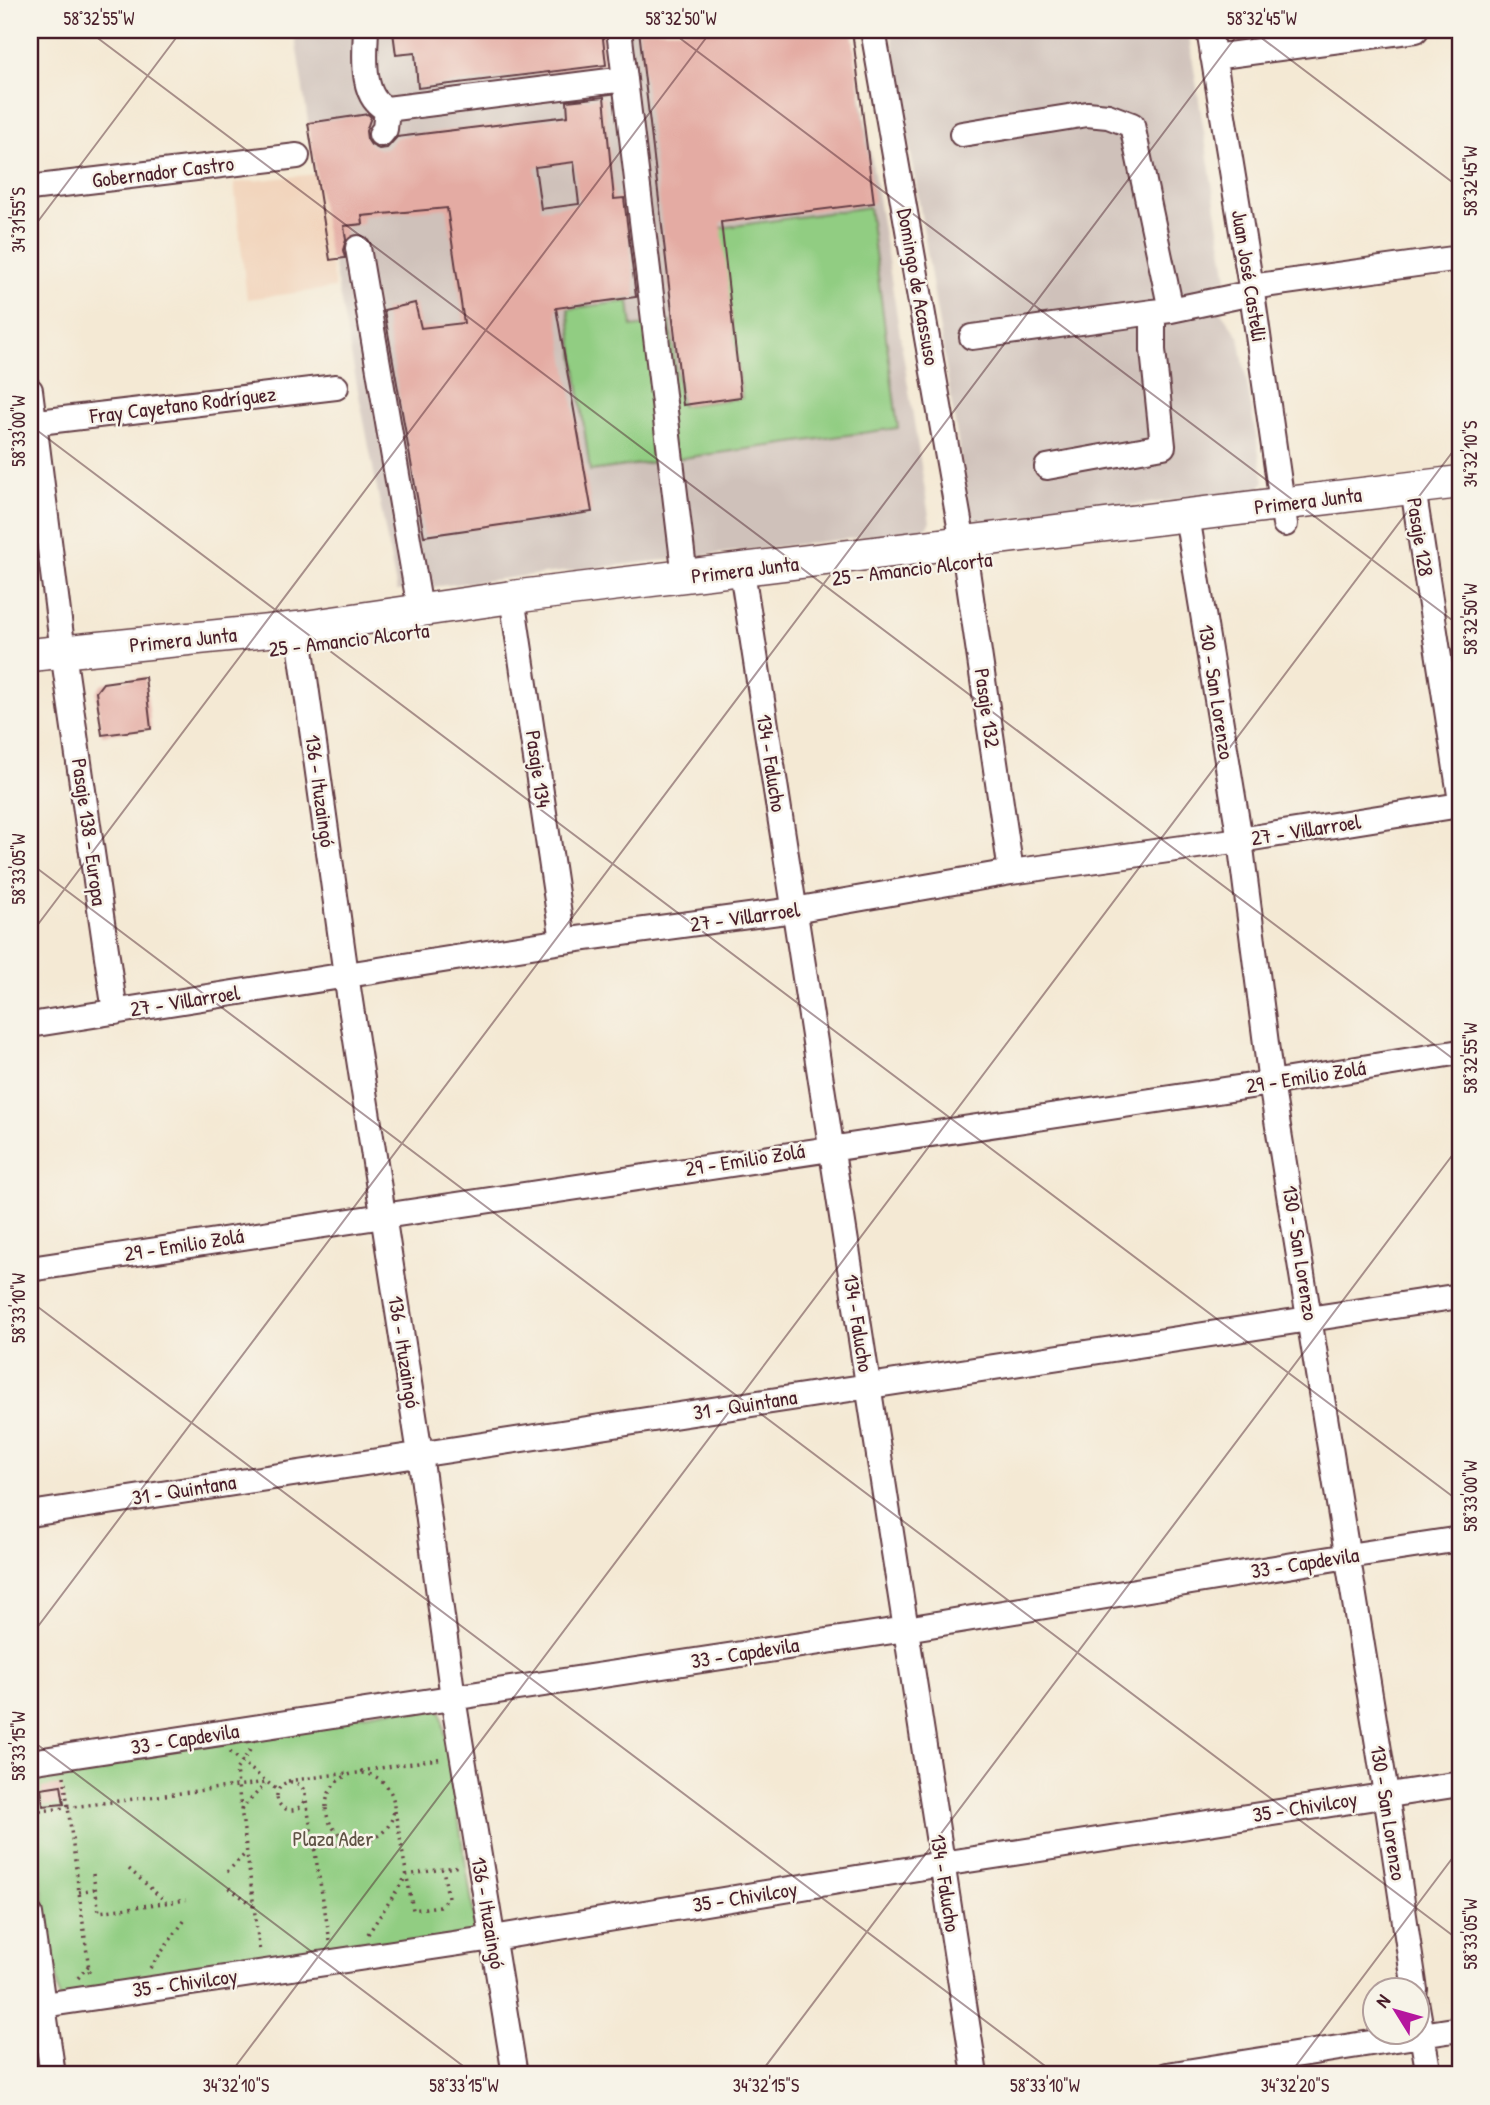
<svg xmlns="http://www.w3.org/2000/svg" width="1490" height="2105" font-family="'Patrick Hand',sans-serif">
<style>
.built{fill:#f2d5bd}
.industrial{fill:#cfc1ba}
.green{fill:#91cd82;stroke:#6e7656;stroke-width:2}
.building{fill:#e4aba3;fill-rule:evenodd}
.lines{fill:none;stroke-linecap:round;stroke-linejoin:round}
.minor-casing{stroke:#643d44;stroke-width:28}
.major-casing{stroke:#643d44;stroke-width:35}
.path{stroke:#643d44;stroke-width:3.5;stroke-dasharray:2 5;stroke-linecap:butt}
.minor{stroke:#fff;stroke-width:24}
.major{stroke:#fff;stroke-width:32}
.ticks{fill:none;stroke:#4a1f2b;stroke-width:2;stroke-opacity:0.45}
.labels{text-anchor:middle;stroke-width:5;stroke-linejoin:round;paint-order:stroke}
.street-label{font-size:21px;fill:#4a1f2b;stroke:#f7f3e8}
.park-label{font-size:21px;fill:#5f5345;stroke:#f7f3e8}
.neatline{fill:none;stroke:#4a1f2b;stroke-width:2.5}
.ticks-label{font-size:18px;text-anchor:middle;fill:#4a1f2b}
</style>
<rect width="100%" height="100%" fill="#f7f3e8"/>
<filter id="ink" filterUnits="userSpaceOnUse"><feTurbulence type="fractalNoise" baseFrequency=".0143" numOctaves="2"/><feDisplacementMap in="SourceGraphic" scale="14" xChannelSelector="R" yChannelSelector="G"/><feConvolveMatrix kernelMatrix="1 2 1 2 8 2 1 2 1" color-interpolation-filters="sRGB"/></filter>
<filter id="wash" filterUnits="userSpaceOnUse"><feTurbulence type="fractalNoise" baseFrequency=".00686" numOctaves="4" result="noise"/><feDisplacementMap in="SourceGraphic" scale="28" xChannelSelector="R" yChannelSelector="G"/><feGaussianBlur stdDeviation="1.57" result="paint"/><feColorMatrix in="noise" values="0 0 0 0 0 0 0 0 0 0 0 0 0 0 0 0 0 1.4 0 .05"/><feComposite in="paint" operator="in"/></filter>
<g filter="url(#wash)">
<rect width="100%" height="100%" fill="#f4e9d4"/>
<!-- built -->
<path class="built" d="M316,174L335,288L247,299L234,183Z"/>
<!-- industrial -->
<path class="industrial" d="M294,30H851L930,522L924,530L397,591L316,174Z
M891,30H1188L1227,279L1215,282L1220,311L1239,336L1264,482L1257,491L979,522L970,516Z"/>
<!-- green -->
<path class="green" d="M869,207L898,428L590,471L568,309L629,301L632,327L670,322L681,406L742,398L719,228Z
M440,1702L477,1934L60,2002L30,1812V1769Z"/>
<g id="blocks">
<!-- building -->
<path class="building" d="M412,30H602L606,65L418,88L415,53L396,55L393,32Z
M639,30H852L874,203L721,222L741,397L683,405Z
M604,97L614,199L624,198L636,297L556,308L592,512L424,536L384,310L415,303L421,328L464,323L447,208L362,216L363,224L344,226L346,240L343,250L345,258L330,260L308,123L368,114L371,117L366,131L367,139L371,145L379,149L387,148L397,137L568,116L567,101ZM574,162L579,204L541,209L535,167Z
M145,677L151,729L102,735L96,692L103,683Z
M61,1785L64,1804L43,1806L41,1788Z"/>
</g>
</g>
<g filter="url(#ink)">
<use href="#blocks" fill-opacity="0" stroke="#643d44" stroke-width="2"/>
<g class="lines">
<!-- minor casing -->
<g class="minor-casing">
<path id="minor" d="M366,30C365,53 360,99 387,109L625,79
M619,30L685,577
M873,30L963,543L1011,872
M1209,30L1252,293L1285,524
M1213,57L1416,30
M381,134L385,129L387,109
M962,134L1087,114L1108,116L1132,125L1171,310L1252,293
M30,188L297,156
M358,248L420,609
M1251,287L1460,258
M972,337L1153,312
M30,390L63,652L115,1012
M30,423L336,387
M1047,467L1163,446L1153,350V312L1171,310
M1413,488L1460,795
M1187,516L1240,840L1271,1083L1386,1794L1415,1990
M742,571L975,2075
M512,597L563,941
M298,628L346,975L420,1454L453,1698L515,2075
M30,1025L563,941L794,910L1011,872L1240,840L1460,805
M30,1269L1271,1083L1460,1052
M30,1514L1460,1296
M30,1762L906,1629L1348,1556L1460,1539
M30,1914L53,2075
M1416,2001L1429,2075
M30,2007L493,1938L942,1864L1460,1784
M1167,2075L1460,2029"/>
</g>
<!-- major casing -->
<g class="major-casing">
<path id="major" d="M30,655L298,628L512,597L1460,482"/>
</g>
<!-- path -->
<path class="path" d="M250,1750L236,1770L260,1953
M230,1752L277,1790
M361,1771L444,1758
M326 1807a34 34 0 1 1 68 0a34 34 0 1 1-68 0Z
M64,1776L90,1977
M288,1781L347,1773
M277 1796a14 14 0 1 1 28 0a14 14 0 1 1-28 0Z
M305,1794L330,1941
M241,1810L265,1784
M395,1811L413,1910L440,1906L448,1897L443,1869
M33,1812L267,1782
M315,1848L355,1842
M129,1869L166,1902
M227,1872L246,1853
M93,1874L99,1912L186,1900
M229,1888L253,1905
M79,1892L94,1889
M368,1934L407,1875L460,1866
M150,1968L187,1917
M78,1978L89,1965"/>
<!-- minor -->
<use href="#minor" class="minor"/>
<!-- major -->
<use href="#major" class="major"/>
</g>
</g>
<!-- ticks -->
<path class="ticks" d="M87,30L1460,1064M669,30L1460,626M1251,30L1460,188M30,232L182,30M30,425L1460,1502M30,863L1460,1941M30,935L712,30M30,1301L1057,2075M30,1637L1241,30M30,1739L475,2075M229,2075L1460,442M759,2075L1460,1145M1289,2075L1460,1848"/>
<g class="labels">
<!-- street labels -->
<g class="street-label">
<text transform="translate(163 172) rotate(-7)" y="7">Gobernador Castro</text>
<text transform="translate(1249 276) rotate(81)" y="7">Juan José Castelli</text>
<text transform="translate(918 287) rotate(80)" y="7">Domingo de Acassuso</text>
<text transform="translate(183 405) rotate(-7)" y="7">Fray Cayetano Rodríguez</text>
<text transform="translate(1308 501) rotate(-7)" y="7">Primera Junta</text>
<text transform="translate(1420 537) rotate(81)" y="7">Pasaje 128</text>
<text transform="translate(912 569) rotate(-7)" y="7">25 - Amancio Alcorta</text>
<text transform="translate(745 570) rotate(-7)" y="7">Primera Junta</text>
<text transform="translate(183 640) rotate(-6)" y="7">Primera Junta</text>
<text transform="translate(349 640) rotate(-7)" y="7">25 - Amancio Alcorta</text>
<text transform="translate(1216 692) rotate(81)" y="7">130 - San Lorenzo</text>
<text transform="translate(987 708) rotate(82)" y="7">Pasaje 132</text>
<text transform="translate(771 763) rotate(81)" y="7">134 - Falucho</text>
<text transform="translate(538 769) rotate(82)" y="7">Pasaje 134</text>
<text transform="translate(320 791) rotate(82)" y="7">136 - Ituzaingó</text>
<text transform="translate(1306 830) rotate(-9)" y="7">27 - Villarroel</text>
<text transform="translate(89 832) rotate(82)" y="7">Pasaje 138 - Europa</text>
<text transform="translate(745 917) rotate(-8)" y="7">27 - Villarroel</text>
<text transform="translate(185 1001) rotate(-9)" y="7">27 - Villarroel</text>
<text transform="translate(1306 1077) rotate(-9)" y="7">29 - Emilio Zolá</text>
<text transform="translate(745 1160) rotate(-9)" y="7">29 - Emilio Zolá</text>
<text transform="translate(184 1245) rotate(-9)" y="7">29 - Emilio Zolá</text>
<text transform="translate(1300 1253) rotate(81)" y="7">130 - San Lorenzo</text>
<text transform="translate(858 1323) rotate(81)" y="7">134 - Falucho</text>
<text transform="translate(404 1352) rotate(81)" y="7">136 - Ituzaingó</text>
<text transform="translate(745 1405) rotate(-9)" y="7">31 - Quintana</text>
<text transform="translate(184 1490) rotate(-9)" y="7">31 - Quintana</text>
<text transform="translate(1305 1563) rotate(-9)" y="7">33 - Capdevila</text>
<text transform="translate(745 1653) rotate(-9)" y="7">33 - Capdevila</text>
<text transform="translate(185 1739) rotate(-9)" y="7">33 - Capdevila</text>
<text transform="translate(1305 1807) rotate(-9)" y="7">35 - Chivilcoy</text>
<text transform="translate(1388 1813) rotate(81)" y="7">130 - San Lorenzo</text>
<text transform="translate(945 1883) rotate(81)" y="7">134 - Falucho</text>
<text transform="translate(745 1897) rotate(-9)" y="7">35 - Chivilcoy</text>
<text transform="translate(488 1913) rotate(80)" y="7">136 - Ituzaingó</text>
<text transform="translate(185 1983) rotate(-8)" y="7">35 - Chivilcoy</text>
</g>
<!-- park labels -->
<g class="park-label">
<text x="333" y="1846">Plaza Ader</text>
</g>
</g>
<!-- margin -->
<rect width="1490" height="2105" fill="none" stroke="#f7f3e8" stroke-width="77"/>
<!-- north arrow -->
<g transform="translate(1396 2011) rotate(307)"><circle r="33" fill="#f7f3e8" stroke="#b29e9c" stroke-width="2"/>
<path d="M0-5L12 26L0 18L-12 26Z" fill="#b5179e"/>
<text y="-10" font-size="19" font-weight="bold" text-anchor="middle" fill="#4a1f2b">N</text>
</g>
<rect x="38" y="38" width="1414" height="2028" class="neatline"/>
<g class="ticks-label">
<text x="99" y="25">58°32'55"W</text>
<text x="681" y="25">58°32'50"W</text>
<text x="1262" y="25">58°32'45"W</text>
<text transform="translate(1471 181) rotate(-90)" y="6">58°32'45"W</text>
<text transform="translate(19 220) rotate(-90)" y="6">34°31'55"S</text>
<text transform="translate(19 431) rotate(-90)" y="6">58°33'00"W</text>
<text transform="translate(1471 454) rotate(-90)" y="6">34°32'10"S</text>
<text transform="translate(1471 619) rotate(-90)" y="6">58°32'50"W</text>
<text transform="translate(19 869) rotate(-90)" y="6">58°33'05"W</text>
<text transform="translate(1471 1058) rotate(-90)" y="6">58°32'55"W</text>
<text transform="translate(19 1308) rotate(-90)" y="6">58°33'10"W</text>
<text transform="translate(1471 1496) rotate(-90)" y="6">58°33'00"W</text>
<text transform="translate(19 1746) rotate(-90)" y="6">58°33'15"W</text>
<text transform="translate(1471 1934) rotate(-90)" y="6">58°33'05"W</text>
<text x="236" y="2092">34°32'10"S</text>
<text x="464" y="2092">58°33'15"W</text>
<text x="766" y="2092">34°32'15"S</text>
<text x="1045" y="2092">58°33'10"W</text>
<text x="1295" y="2092">34°32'20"S</text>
</g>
</svg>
